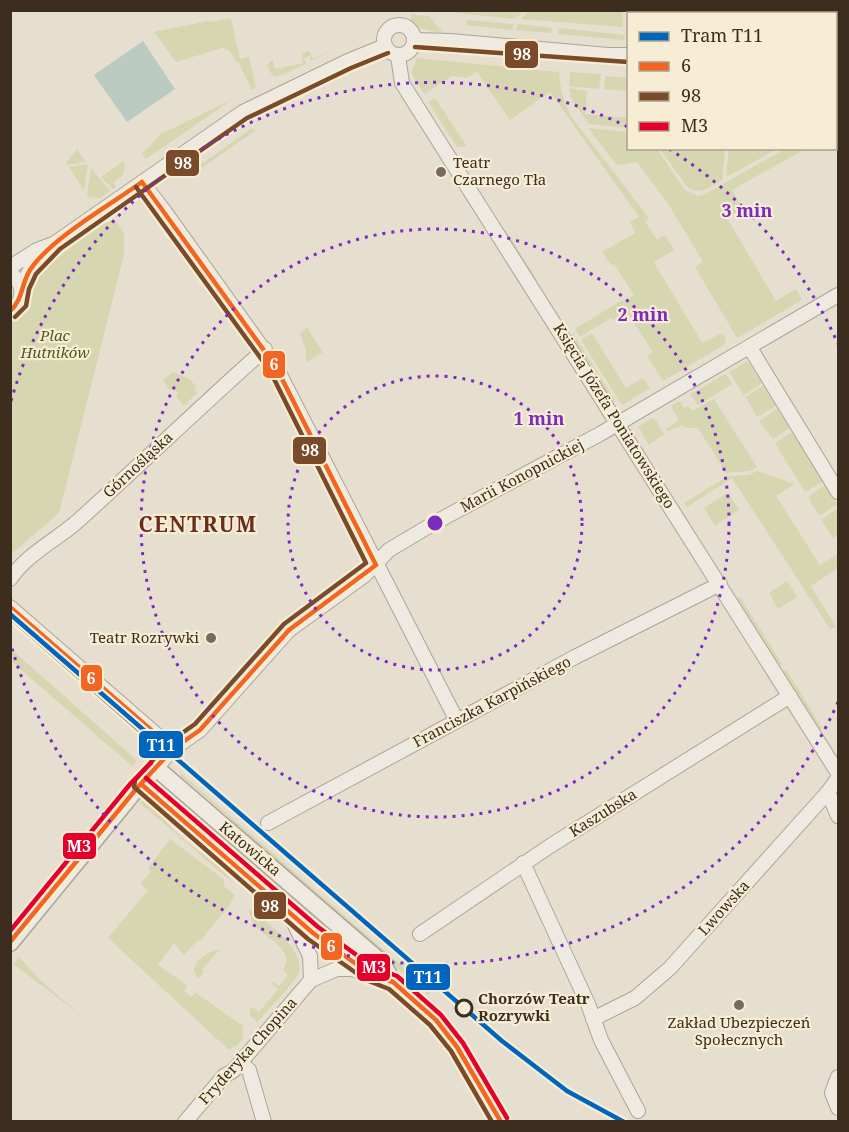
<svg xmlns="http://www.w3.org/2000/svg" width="849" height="1132" font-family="'Noto Serif',serif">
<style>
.green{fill:#d6d6b1}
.water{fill:#bacbc1}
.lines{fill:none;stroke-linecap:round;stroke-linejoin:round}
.minor-casing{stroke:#aca497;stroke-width:16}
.tertiary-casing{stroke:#aca497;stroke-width:19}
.minor{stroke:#eeeae1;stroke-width:14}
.tertiary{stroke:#eeeae1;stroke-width:16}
.bus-1-casing{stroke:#f7edd5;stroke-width:9}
.bus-2-casing{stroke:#f7edd5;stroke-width:9}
.bus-3-casing{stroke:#f7edd5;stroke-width:9}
.bus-1{stroke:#f26522;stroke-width:4.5}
.bus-2{stroke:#7a4b2a;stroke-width:4.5}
.bus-3{stroke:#e4002b;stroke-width:4.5}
.tram-1-casing{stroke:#f7edd5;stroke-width:9}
.tram-1{stroke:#0065bd;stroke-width:4.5}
.ring{fill:none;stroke:#7b2cbf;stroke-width:3;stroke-dasharray:3 6}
.poi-dot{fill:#786b5d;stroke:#f7edd5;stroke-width:2}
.stop-dot{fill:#f7edd5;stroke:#3c2d1f;stroke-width:3}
.labels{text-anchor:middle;stroke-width:4.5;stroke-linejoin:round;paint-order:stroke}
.poi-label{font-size:15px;fill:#3c2d1f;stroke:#f7edd5;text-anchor:start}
.park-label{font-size:15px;font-style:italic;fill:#4c5924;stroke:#f7edd5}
.street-label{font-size:15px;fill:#3c2d1f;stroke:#f7edd5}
.stop-label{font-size:15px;font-weight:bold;fill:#3c2d1f;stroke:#f7edd5;text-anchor:start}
.district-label{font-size:21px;font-weight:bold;letter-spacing:1.5px;fill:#6a2d1c;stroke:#f7edd5}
.centre{fill:#7b2cbf;stroke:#f7edd5;stroke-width:3}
.ring-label{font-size:18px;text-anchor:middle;font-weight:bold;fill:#7b2cbf;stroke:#f7edd5;stroke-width:4.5;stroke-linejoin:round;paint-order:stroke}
.line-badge{stroke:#f7edd5;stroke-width:2}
.badge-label{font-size:16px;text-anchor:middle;font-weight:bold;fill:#fff}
</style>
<rect width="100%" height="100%" fill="#e6dfcf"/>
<!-- green -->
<path class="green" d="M440,11V10L524,11L515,19Z
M529,11H622L623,27L521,19Z
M412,13L415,15L429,16L443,33L417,28L411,21Z
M231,18L240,59L249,57L256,88L252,90L238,61L236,62L230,51L222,48L176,62L154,32L208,21L210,22Z
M467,20L513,24V30L466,25Z
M517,24L552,28L551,33L516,30Z
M559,28L625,35L624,40L558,34Z
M334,49L312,61L309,56L304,58L306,64L277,77L272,75L267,65L273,59L275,69L303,63L302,53L309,51L313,59Z
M417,58L559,72C560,90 564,103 573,119L649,218L645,221L657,240L665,235L674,250L654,262L702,343L722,333L726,339L724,345L663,381L647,356L653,352L623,306L616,310L619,316L613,320L611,318L580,337L575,329L622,300L624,302L634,295L614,264L611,265L602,252L635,233L630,222L639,217L550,92L510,120L477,72L466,78L452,76L424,94L411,72Z
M570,72L601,74L599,89L569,86Z
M605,76L628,78V91L604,89Z
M569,88L587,91L585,114L628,118V128L589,124L572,100Z
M435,98L466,145L463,147H457L428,102Z
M233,99L146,159L142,154L161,134Z
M252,128L255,131L187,178L186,175Z
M588,128L628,132V148L657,149L685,190L698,196L705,194L785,149H805L732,190L742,209L727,218L776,301L796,289L802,300L737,338L695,267L703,262L669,205L637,162L619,165L615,163Z
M77,149L86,162L67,165L66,163Z
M660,149H725L722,180C710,187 701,195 688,188Z
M729,149V148L777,149L728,176L726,175Z
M123,161L125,166L123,175L113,182L116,187L113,189L101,177Z
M87,164L88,166L84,190L69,167Z
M91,168L110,191L100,198L93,197L90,199L87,194Z
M116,221L124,233V255L59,513L11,554V325C16,318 25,315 29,307C34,295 31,283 39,272L102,223Z
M505,229L538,281L535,282L502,230Z
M307,328L323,352L306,363V351L300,333Z
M573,333L615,400L612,402L570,336Z
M592,333L626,388L643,378L650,388L622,405L581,340Z
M746,362L749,363L762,383L744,395L729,372Z
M173,372L188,378L196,386L194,388L197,393L184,406L176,397L178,393L173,389L170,391L163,380Z
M726,374L732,384L698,405L690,394Z
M763,386L776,406L757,417L746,397Z
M714,399L757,467L750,471L726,473L698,428H688L682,425L668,431L666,429L679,420L671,406L680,401L684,408L688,406L692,411Z
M777,409L790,428L773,439L759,421Z
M652,418L655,419L664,434L649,445L638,427Z
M792,432L824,481L805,492L775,443Z
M757,471L795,484L776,496L820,565L838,554V568L811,586L836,627L830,629L732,478L687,507L684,503L728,476L749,475Z
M825,485L838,504L819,516L808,497Z
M728,493L739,510L715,526L704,508Z
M838,508V535L833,538L821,520Z
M787,581L797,597L778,609L769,593Z
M740,597L782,664L778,666L736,599Z
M11,649L132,756L136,761L133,767L11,661Z
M786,669L822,728L818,730L782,672Z
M181,773L184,776L431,991L428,995L238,829L232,820L180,775Z
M164,792L224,843L294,896L377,968V970L324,933Z
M144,801C156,804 163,818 170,826C189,847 217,860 233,883L139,802Z
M170,839L223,879L225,887L235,895L229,906L200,941L198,940L184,955L174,943L158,965L188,986L184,991L191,997L196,993L243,1026L242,1040L236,1047L235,1046L229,1050L108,938L148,890L140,884L151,871L148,868Z
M249,909C265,920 305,949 299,972C296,982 266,1012 257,1022L250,1016V1009L252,1007L259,1012L278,989L271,983L273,982L279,986L288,975L283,970C297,948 263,938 253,923C251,919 250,914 249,909Z
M219,949L221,952L218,951L202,970L204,972L199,978H197L194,971C195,958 208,953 219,949Z
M19,957L41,981L81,1015L13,964Z"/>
<!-- water -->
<path class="water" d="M143,41L175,89L127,122L94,75Z"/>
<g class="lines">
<!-- minor casing -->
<g class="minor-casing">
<path id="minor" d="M384 40a15 15 0 1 1 30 0a15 15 0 1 1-30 0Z
M415,40L450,41L608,55H628
M398,56L402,83L838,773
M836,73L838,74
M142,182L165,212L276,367L457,721
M10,267L37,250L53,244
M10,273C25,284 25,301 10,311
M22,287L30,270L55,243L243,112L348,61L385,46
M750,348L838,492
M10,579C28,553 57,540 79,520C142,463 202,405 265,349
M10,607L173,749
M156,768L173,749L200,730L289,630L365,575L389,550L436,522L600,434L838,295
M828,792L838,816
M268,823L575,657L720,584
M523,863L588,1004L601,1040L638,1111
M290,915L310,956L311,980
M420,934L550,846L790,696
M593,1019L635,998L670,968L828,792L838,778
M240,1063L249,1070L264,1122
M838,1077L832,1093L838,1108
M185,1122L224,1076L233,1071L240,1063L311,980L337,969H350L365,972"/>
</g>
<!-- tertiary casing -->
<g class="tertiary-casing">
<path id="tertiary" d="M141,784L313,933L370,974L393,982
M10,943L137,788L156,768L382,963L393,982L422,1007L448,1036L501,1122"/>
</g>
<!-- minor -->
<use href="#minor" class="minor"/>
<!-- tertiary -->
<use href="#tertiary" class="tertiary"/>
<!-- bus-1 casing -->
<g class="bus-1-casing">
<path id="bus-1" d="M142,182L276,367L376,565
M10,311C23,300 21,284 30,270C51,238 110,205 142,182
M10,607L173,749
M141,784L313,933L370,974L393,982L436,1020L457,1047L501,1122
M10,942L137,788L173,749L200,730L289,630L376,565"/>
</g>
<!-- bus-2 casing -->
<g class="bus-2-casing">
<path id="bus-2" d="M415,47L628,62
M136,187L270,371L366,563L284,624L195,724L168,743L135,780L134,787L308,939L366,980L389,989L430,1025L451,1051L492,1122
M15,317L26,306L29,289L36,274L60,249L247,118L351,68L388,53
M10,617L168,755"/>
</g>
<!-- bus-3 casing -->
<g class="bus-3-casing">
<path id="bus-3" d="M146,778L318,927L373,967L397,976L441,1015L463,1043L507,1118
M10,931L131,783L151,763"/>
</g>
<!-- bus-1 -->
<use href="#bus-1" class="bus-1"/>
<!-- bus-2 -->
<use href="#bus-2" class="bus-2"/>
<!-- bus-3 -->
<use href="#bus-3" class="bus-3"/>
<!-- tram-1 casing -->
<g class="tram-1-casing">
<path id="tram-1" d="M10,614L502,1041L567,1091L624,1122"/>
</g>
<!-- tram-1 -->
<use href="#tram-1" class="tram-1"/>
</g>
<!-- distance rings -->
<g class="ring">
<circle cx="435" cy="523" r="147"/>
<circle cx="435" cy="523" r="294"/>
<path d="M838 702A441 441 0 0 1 11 645M11 401A441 441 0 0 1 628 127M669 149A441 441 0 0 1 838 344"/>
</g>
<!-- markers -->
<g class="poi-dot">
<circle cx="441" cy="172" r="6"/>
<circle cx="211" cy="638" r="6"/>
<circle cx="739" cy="1005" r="6"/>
</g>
<circle class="stop-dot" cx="464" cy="1008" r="8"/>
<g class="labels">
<!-- poi labels -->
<g class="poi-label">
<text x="453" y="168">Teatr<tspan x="453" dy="17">Czarnego Tła</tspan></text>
<text x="199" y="643" text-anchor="end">Teatr Rozrywki</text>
<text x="739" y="1028" text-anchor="middle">Zakład Ubezpieczeń<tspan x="739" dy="17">Społecznych</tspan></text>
</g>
<!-- park labels -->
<g class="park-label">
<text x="55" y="341">Plac<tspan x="55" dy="17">Hutników</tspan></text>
</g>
<!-- street labels -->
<g class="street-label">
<text transform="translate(614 416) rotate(58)" y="5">Księcia Józefa Poniatowskiego</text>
<text transform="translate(138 465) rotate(-43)" y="5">Górnośląska</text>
<text transform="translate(522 476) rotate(-28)" y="5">Marii Konopnickiej</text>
<text transform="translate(492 702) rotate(-28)" y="5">Franciszka Karpińskiego</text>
<text transform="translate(603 813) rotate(-32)" y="5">Kaszubska</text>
<text transform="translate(250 849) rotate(40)" y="5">Katowicka</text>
<text transform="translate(724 908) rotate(-48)" y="5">Lwowska</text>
<text transform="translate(248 1051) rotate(-48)" y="5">Fryderyka Chopina</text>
</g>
<!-- stop labels -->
<g class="stop-label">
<text x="478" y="1004">Chorzów Teatr<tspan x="478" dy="17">Rozrywki</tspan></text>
</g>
<!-- district labels -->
<g class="district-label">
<text x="198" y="532">CENTRUM</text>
</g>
</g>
<circle cx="435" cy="523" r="9" class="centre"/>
<g class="ring-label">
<text x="747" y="217">3 min</text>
<text x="643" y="321">2 min</text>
<text x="539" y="425">1 min</text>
</g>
<g class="line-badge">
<rect x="504" y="40" width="35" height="29" rx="6" fill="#7a4b2a"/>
<rect x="165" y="149" width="35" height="28" rx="6" fill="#7a4b2a"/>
<rect x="262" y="350" width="24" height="29" rx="6" fill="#f26522"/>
<rect x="292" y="436" width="35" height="29" rx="6" fill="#7a4b2a"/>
<rect x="80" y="664" width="23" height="28" rx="6" fill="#f26522"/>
<rect x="138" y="730" width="46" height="29" rx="6" fill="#0065bd"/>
<rect x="62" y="832" width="35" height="28" rx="6" fill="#e4002b"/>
<rect x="253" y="891" width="34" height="29" rx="6" fill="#7a4b2a"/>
<rect x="320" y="932" width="23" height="29" rx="6" fill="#f26522"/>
<rect x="356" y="953" width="35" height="29" rx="6" fill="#e4002b"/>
<rect x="405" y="963" width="46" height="28" rx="6" fill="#0065bd"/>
</g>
<g class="badge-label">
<text x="522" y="60">98</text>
<text x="183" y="169">98</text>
<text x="274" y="370">6</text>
<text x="310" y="456">98</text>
<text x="91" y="684">6</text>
<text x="161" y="751">T11</text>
<text x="79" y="852">M3</text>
<text x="270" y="912">98</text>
<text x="331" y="952">6</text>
<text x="374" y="973">M3</text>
<text x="428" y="983">T11</text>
</g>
<!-- border -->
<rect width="849" height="1132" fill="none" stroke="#3c2d1f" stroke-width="24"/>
<!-- legend -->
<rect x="627" y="12" width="210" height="138" fill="#f7edd5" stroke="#aca08c" stroke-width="1.5"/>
<rect x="639" y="32" width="30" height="9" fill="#0065bd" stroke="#aca08c" stroke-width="1.5"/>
<text x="681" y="42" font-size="18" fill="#3c2d1f">Tram T11</text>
<rect x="639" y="62" width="30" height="9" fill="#f26522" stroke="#aca08c" stroke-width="1.5"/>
<text x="681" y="72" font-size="18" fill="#3c2d1f">6</text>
<rect x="639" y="92" width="30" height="9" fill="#7a4b2a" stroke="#aca08c" stroke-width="1.5"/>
<text x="681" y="102" font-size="18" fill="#3c2d1f">98</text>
<rect x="639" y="122" width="30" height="9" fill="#e4002b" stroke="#aca08c" stroke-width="1.5"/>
<text x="681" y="132" font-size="18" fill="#3c2d1f">M3</text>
</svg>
